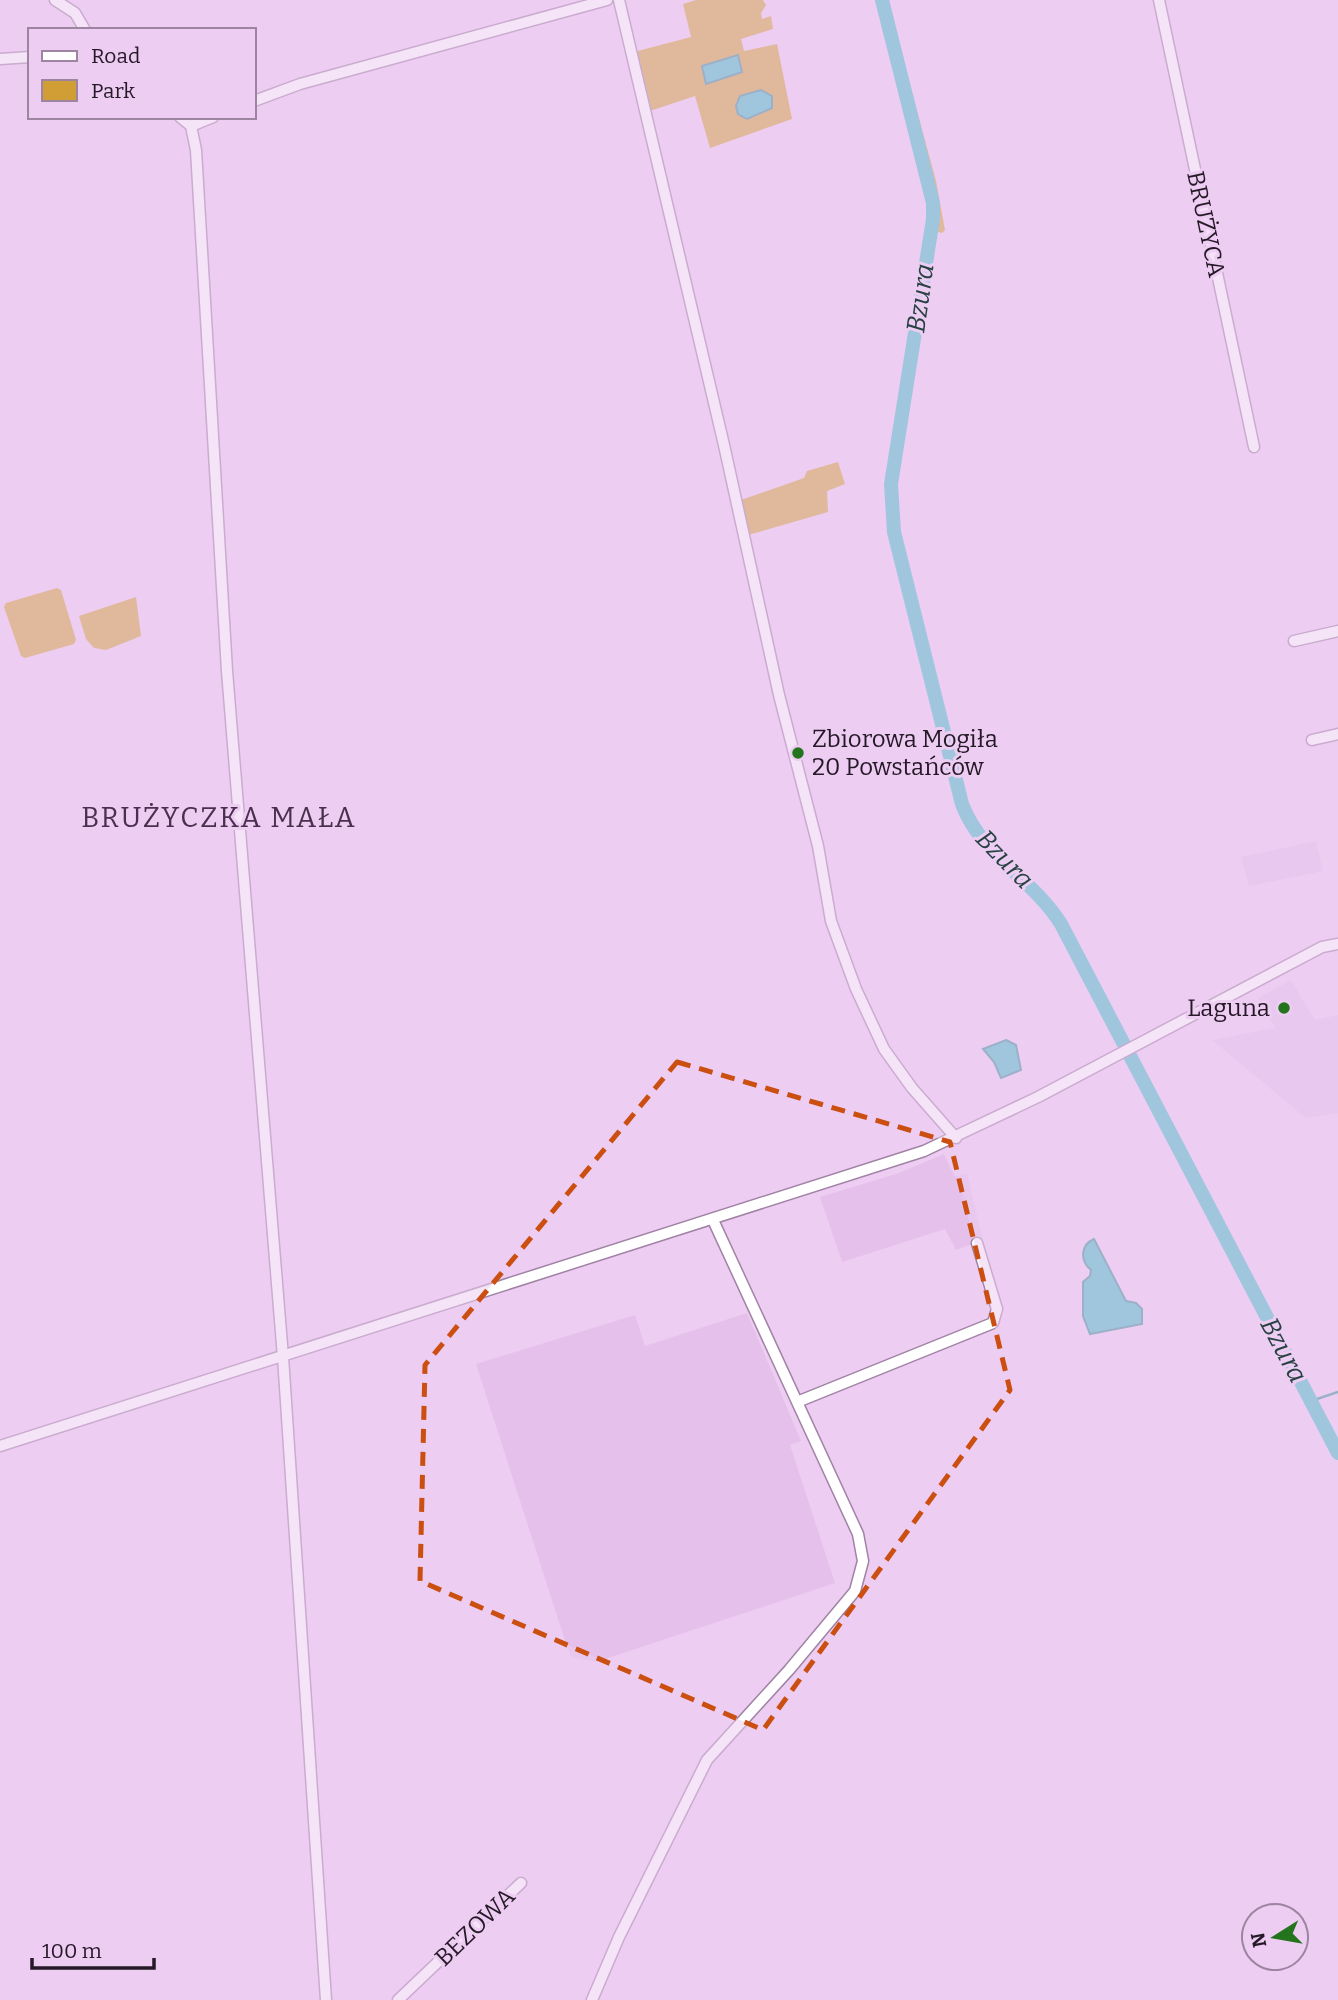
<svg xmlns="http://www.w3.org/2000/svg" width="1338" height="2000" font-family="Bitter,serif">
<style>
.built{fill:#e5c0ea}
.green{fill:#d09e34}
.water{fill:#44bdc6;stroke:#3b8c96;stroke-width:2}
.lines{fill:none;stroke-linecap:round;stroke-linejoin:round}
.stream{stroke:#3b8c96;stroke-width:2.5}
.river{stroke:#44bdc6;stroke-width:14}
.minor-casing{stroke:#a183a5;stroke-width:13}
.minor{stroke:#fff;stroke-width:10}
.marked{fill:none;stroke:#cb4f10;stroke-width:5;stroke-dasharray:14 9;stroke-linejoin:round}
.poi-dot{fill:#23741d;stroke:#edcdf2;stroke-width:2.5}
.labels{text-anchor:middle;stroke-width:6;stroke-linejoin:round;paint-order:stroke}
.street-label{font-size:24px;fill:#251927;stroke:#edcdf2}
.poi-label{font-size:24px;fill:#251927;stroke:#edcdf2;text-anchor:start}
.water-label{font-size:26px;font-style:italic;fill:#284244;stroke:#edcdf2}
.quarter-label{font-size:28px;letter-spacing:2px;fill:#4a304e;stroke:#edcdf2}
</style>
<rect width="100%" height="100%" fill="#edcdf2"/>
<!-- built -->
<path class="built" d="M1316,841L1323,871L1249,886L1241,857Z
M1291,980L1315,1020L1338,1015V1113L1306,1118L1212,1040L1275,1028L1258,998Z
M944,1154L955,1177L967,1173L983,1240L956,1250L945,1229L842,1262L820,1197L896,1174Z
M747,1313L801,1441L790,1445L835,1583L596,1662L570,1656L476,1364L635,1315L645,1346Z"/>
<!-- green -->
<path class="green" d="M696,0H763L766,5L761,13L762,19L771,16L773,29L741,39L744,51L777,44L792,119L710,148L695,96L647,112L634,52L691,37L683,4Z
M882,0H887L936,181L945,230L942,233L931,230L930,186Z
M838,462L845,484L827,491L828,512L748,535L741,500L804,478L807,471Z
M57,588L61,590L76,640L74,644L25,658L21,656L4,607L6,603Z
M136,597L141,636L106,650L94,648L86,639L79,616Z"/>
<!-- water -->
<path class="water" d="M738,55L742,72L706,84L702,66Z
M761,90L772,96V108L747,119L738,114L736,106L740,96Z
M1006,1040L1016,1045L1021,1070L1001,1078L994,1062L983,1049Z
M1094,1239L1126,1301L1136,1303L1142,1309V1324L1090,1334L1083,1316V1282L1090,1276L1091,1270C1080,1261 1080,1245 1094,1239Z"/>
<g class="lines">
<!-- stream -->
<path class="stream" d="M1311,1401L1338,1392"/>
<!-- river -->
<path class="river" d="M882,0L933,203V219L891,484L894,532L962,804C981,855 1033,879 1061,924L1338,1453"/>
<!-- minor casing -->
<g class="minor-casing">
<path id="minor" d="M55,0L75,13L85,30
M619,0L724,445L779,695L818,846L831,921L856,989L884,1049L912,1088L956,1138
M1159,0L1254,447
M0,59L30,57
M254,101L300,84L607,0
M180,117L191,126L196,150L227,671L283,1357L326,2000
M191,126L213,117
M1294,641L1338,631
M1312,740L1338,734
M797,1402L993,1323L997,1309L977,1243
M0,1446L924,1151L1038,1097L1322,947L1338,944
M398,2000L521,1883
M592,2000L619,1937L707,1760L789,1670L855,1591L863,1561L858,1534L713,1220"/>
</g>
<!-- minor -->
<use href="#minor" class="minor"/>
</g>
<!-- marked area -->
<path d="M0 0H1338V2000H0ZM677,1062L950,1142L1010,1390L763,1730L420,1581L425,1365Z" fill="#edcdf2" fill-opacity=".55" fill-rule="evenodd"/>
<path class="marked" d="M677,1062L950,1142L1010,1390L763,1730L420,1581L425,1365Z"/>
<!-- markers -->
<g class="poi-dot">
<circle cx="798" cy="753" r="7"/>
<circle cx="1284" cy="1008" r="7"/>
</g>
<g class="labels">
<!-- street labels -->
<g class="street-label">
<text transform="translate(1206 224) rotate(78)" y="8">BRUŻYCA</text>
<text transform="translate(475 1927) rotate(-44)" y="8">BEZOWA</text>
</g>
<!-- poi labels -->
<g class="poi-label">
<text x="812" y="747">Zbiorowa Mogiła<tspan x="812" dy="28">20 Powstańców</tspan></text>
<text x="1270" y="1016" text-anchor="end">Laguna</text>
</g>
<!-- water labels -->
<g class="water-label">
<text transform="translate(920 298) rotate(-82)" y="9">Bzura</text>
<text transform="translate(1005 859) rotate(46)" y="9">Bzura</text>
<text transform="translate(1284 1350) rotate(62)" y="9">Bzura</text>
</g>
<!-- quarter labels -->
<g class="quarter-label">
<text x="219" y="827">BRUŻYCZKA MAŁA</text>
</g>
</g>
<!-- legend -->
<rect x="28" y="28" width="228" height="91" fill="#edcdf2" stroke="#9d85a1" stroke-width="2"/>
<rect x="42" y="51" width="35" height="10" fill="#ffffff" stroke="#9d85a1" stroke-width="2"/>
<text x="91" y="63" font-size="21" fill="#251927">Road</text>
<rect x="42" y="80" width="35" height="21" fill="#d09e34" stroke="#9d85a1" stroke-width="2"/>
<text x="91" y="98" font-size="21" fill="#251927">Park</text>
<!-- north arrow -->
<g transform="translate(1275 1937) rotate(259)"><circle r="33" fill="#edcdf2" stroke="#9d85a1" stroke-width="2"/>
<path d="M0-5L12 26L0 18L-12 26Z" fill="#23741d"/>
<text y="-10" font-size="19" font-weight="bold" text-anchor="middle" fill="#251927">N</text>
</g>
<!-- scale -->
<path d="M32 1958v10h122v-10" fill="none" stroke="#251927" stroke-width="3.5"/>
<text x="42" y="1958" font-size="21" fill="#251927" stroke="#edcdf2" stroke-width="5" paint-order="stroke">100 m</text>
</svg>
